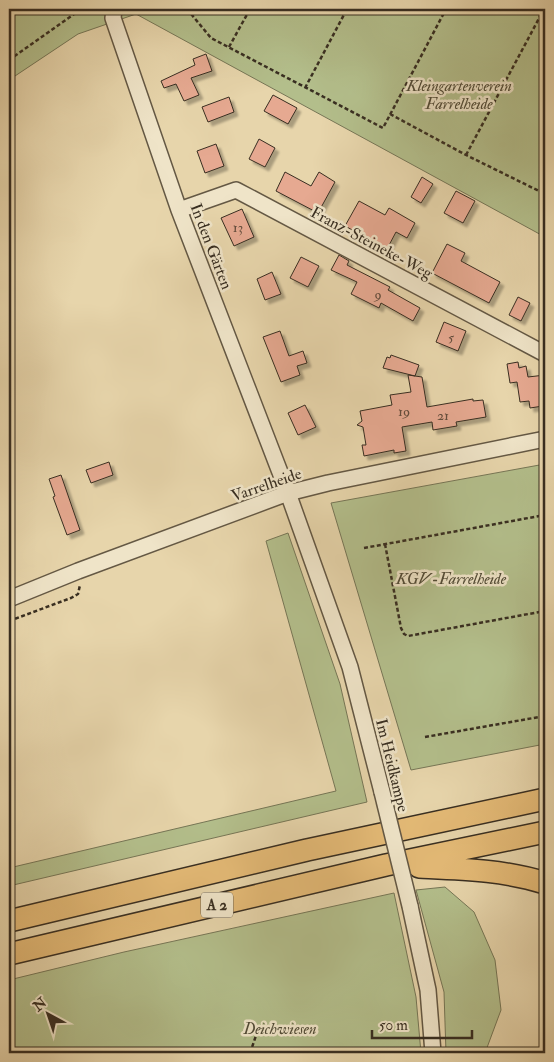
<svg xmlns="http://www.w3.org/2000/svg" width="554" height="1062" font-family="'IM FELL Double Pica',serif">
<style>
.green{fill:#b3be8b;stroke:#767656}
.building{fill:#e6a991;stroke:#382e21;filter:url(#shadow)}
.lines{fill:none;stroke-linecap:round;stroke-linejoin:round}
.minor-casing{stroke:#645844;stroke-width:18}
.highway-casing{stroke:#382e21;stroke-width:24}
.path{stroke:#382e21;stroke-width:2.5;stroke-dasharray:4 2.5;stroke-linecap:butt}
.minor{stroke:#efe4c8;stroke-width:15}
.highway{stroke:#e4ba76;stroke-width:21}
.minor-bridge-casing{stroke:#645844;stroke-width:18;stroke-linecap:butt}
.minor-bridge{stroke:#efe4c8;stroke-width:15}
.labels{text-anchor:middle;stroke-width:5;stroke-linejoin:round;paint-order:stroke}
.number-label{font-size:14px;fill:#644d3d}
.shield{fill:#efe4c8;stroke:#6f6553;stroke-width:1}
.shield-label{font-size:15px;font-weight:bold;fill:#382e21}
.park-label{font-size:16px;font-style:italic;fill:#514b36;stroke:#efe4c8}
.street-label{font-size:16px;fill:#382e21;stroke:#efe4c8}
</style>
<defs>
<filter id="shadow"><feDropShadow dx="4" dy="4" stdDeviation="1" flood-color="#0004"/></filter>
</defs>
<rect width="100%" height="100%" fill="#e7d5ab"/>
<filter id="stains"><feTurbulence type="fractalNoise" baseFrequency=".004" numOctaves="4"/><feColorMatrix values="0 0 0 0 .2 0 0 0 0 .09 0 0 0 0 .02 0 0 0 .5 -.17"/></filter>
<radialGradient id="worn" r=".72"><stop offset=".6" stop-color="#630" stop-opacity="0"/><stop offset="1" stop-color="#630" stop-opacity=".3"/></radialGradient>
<!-- green -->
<path class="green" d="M9,9H545V237L136,14L78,34L9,80Z
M545,464V744L411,770L331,503Z
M288,533L340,684L367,802L9,886V868L336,791L266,541Z
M445,887L474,912L495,960L501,1010L485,1053H446L444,992L416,890Z
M394,893L416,997L421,1053H9V980L124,952Z"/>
<!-- building -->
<path class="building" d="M206,54L212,71L191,78L199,95L184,101L176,84L164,88L161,81L195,65L193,59Z
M273,95L297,108L288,124L264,111Z
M229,97L234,112L208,122L202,107Z
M259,139L275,148L265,167L249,159Z
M216,144L224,166L205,173L197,151Z
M285,172L311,186L319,172L335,182L318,213L276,191Z
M422,177L433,184L421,203L411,197Z
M456,191L475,201L463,223L444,213Z
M359,201L385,215L389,208L415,223L407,238L396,232L387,249L345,226Z
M242,209L254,237L234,246L221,218Z
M447,244L465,253L461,261L500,282L489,303L432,273Z
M339,255L349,261L347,265L390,287L388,290L420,308L413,321L381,303L379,308L351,294L357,282L331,270Z
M301,257L319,266L308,287L290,278Z
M272,272L281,294L265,300L257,279Z
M518,297L530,303L521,321L509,315Z
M444,322L466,331L458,351L436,342Z
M280,331L289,356L303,351L307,363L297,366L300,375L281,382L263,337Z
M391,355L419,365L415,376L383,368L387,357L390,358Z
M518,362L519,368L526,366L528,377L545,375V399H542L543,406L530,408L529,401L520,402L517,382L510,383L507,364Z
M408,375L422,377L427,407L473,399V401L483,400L486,417L456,422L457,426L433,430L432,422L402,427L406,451L394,453V450L364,456L362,445H366L363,427L357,425L362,421L360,411L392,405L390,395L411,392Z
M305,405L316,427L298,435L288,413Z
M109,462L113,475L91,483L86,470Z
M61,475L80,530L67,535L53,497L55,496L49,479Z"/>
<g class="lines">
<!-- minor casing -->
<g class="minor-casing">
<path id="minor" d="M114,9L113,18L179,210L288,493L350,667L382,792
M179,210L236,190L545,354
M9,599L78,571L288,493L328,483L545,439
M410,906L428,990L433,1053"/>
</g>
<!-- highway casing -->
<g class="highway-casing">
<path id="highway" d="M419,867C461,869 504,870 545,883
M9,921L307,850L545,799
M9,954L386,865L545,832"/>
</g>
<!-- path -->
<path class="path" d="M187,9L211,38L383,128L446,9
M229,47L250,9
M9,60L77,12L100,11
M305,88L347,9
M390,114L466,155L545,194
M466,155L544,9
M385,544L401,628L404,634L408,636L545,611
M364,548L545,515
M9,621L71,598L78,594L80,585
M425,737L545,716
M133,1053L135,1049
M250,1053L259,1027"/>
<!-- minor -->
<use href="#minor" class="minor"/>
<!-- highway -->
<use href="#highway" class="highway"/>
<!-- minor-bridge casing -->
<g class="minor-bridge-casing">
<path id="minor-bridge" d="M382,792L410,906"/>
</g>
<!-- minor-bridge -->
<use href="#minor-bridge" class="minor-bridge"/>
</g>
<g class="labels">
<!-- number labels -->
<g class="number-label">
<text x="238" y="232">13</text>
<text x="378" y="299">9</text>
<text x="451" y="342">5</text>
<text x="404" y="416">19</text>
<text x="443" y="420">21</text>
</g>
<!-- shield labels -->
<rect class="shield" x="201" y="892.5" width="32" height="25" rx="4"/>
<g class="shield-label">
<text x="217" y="910">A 2</text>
</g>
<!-- park labels -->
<g class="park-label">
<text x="459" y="91">Kleingartenverein<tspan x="459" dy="18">Farrelheide</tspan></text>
<text x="451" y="584">KGV-Farrelheide</text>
<text x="280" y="1034">Deichwiesen</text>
</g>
<!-- street labels -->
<g class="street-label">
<text transform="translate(372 242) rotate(28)" y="6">Franz-Steineke-Weg</text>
<text transform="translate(212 246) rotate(69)" y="6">In den Gärten</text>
<text transform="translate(266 484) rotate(-19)" y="6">Varrelheide</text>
<text transform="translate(393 765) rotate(76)" y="6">Im Heidkampe</text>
</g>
</g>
<!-- margin -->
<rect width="554" height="1062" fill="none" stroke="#e7d5ab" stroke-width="30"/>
<rect x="10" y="10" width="534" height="1042" fill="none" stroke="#382e21" stroke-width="2.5"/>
<rect x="15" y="15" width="524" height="1032" fill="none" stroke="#382e21"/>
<!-- north arrow -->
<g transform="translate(48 1014) rotate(320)" stroke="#efe4c8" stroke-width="4" paint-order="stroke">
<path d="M0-4L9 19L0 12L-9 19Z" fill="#382e21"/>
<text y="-8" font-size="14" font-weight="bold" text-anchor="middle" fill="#382e21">N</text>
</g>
<!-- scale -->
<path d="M372 1030v8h100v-8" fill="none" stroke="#382e21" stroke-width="2.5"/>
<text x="379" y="1030" font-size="15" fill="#382e21" stroke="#efe4c8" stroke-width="4" paint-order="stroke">50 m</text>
<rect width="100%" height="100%" filter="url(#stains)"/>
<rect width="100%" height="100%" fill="url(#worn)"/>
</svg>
